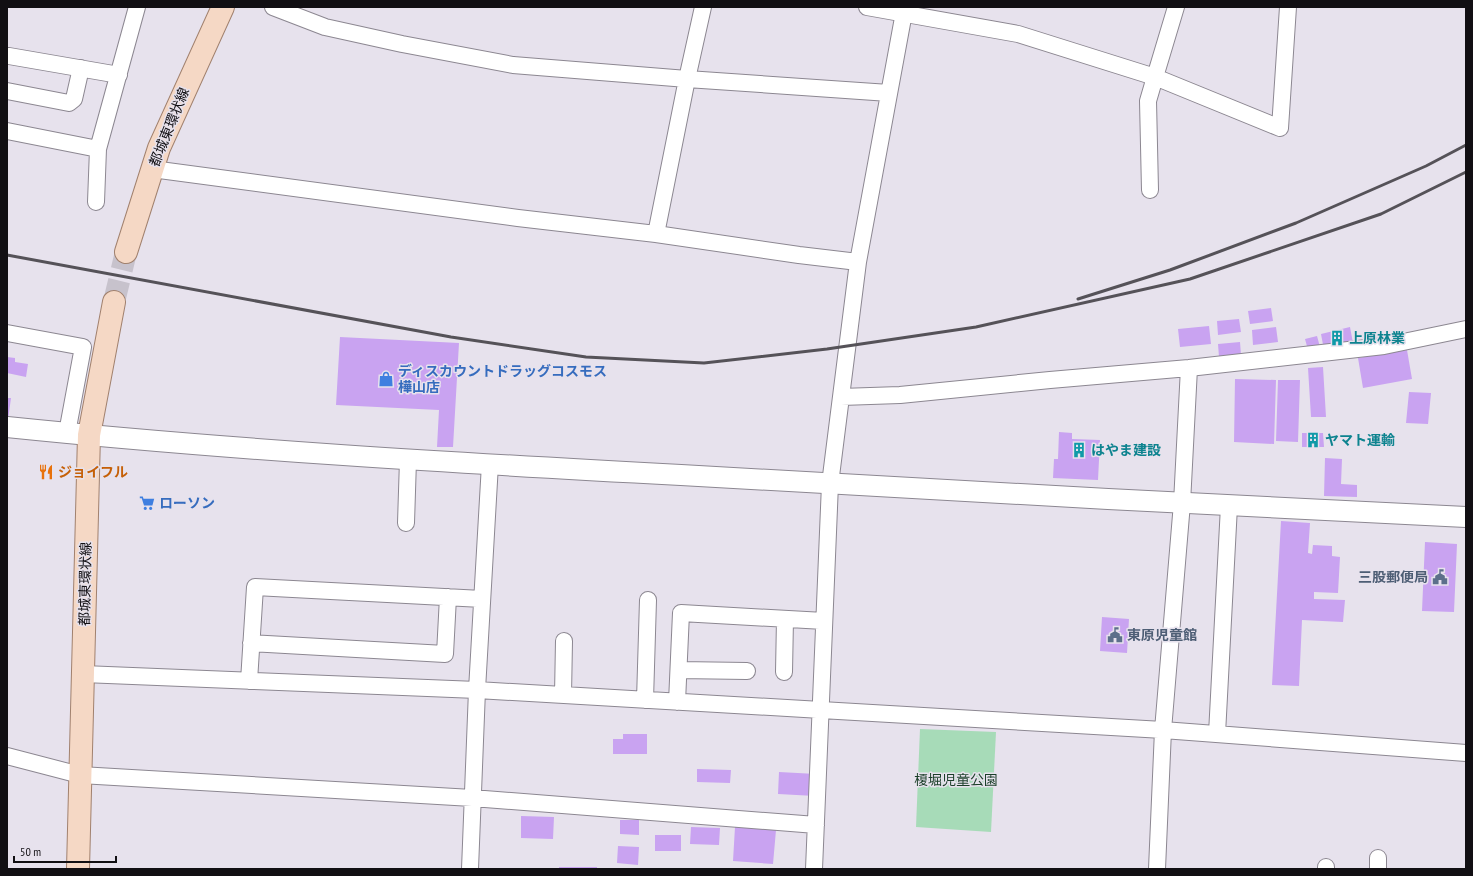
<svg xmlns="http://www.w3.org/2000/svg" width="1473" height="876" font-family="'PT Sans Narrow','Noto Sans JP',sans-serif">
<style>
.green{fill:#a7dbb8}
.building{fill:#c9a3f1}
.lines{fill:none;stroke-linecap:round;stroke-linejoin:round}
.primary-tunnel{stroke:#c7c2cc;stroke-width:22;stroke-dasharray:22 11;stroke-linecap:butt}
.minor-casing{stroke:#8c8791;stroke-width:18}
.tertiary-casing{stroke:#8c8791;stroke-width:22}
.primary-casing{stroke:#a1816e;stroke-width:24}
.minor{stroke:#fff;stroke-width:16}
.tertiary{stroke:#fff;stroke-width:20}
.primary{stroke:#f5d8c5;stroke-width:22}
.rail{stroke:#555258;stroke-width:3}
.labels{text-anchor:middle;stroke-width:3;stroke-linejoin:round;paint-order:stroke}
.street-label{font-size:14px;fill:#110f13;stroke:#e7e2ed}
.culture-label{font-size:14px;font-weight:bold;fill:#0d838f;stroke:#e7e2ed;text-anchor:start}
.shop-label{font-size:14px;font-weight:bold;fill:#366cbe;stroke:#e7e2ed;text-anchor:start}
.food-label{font-size:14px;font-weight:bold;fill:#c56008;stroke:#e7e2ed;text-anchor:start}
.service-label{font-size:14px;font-weight:bold;fill:#4e5e75;stroke:#e7e2ed;text-anchor:end}
.park-label{font-size:14px;fill:#1b3f29;stroke:#e7e2ed}
</style>
<rect width="100%" height="100%" fill="#e7e2ed"/>
<!-- green -->
<path class="green" d="M920,729L996,732L991,832L916,827Z"/>
<!-- building -->
<path class="building" d="M1271,308L1273,321L1250,324L1248,311Z
M1239,319L1241,332L1218,335L1217,321Z
M1209,326L1211,344L1180,347L1178,329Z
M1276,327L1278,342L1253,345L1252,330Z
M1350,327L1353,343L1324,350L1321,334Z
M1317,336L1320,347L1308,350L1305,339Z
M340,337L459,343L453,447H437L439,410L336,405Z
M1240,342L1241,355L1219,357L1218,344Z
M1407,350L1412,379L1363,388L1358,358Z
M7,357L15,358V362L28,364L26,377L7,373Z
M1323,367L1326,417H1311L1308,368Z
M1235,379L1276,380L1274,444L1234,442Z
M1278,380H1300L1298,442L1276,441Z
M1409,392L1431,393L1428,424L1406,423Z
M7,398H11L8,420H7Z
M1059,432L1072,433V439L1100,440L1098,480L1053,478L1054,459H1058Z
M1302,433H1323L1324,447H1302Z
M1325,458L1342,459L1341,484L1357,485V497L1324,496Z
M1281,521L1310,523L1308,553L1312,554L1313,545L1332,546V556L1340,557L1338,593L1314,592V599L1345,600L1343,622L1302,620L1299,686L1272,685Z
M1425,542L1457,544L1454,612L1422,611Z
M1102,617L1129,619L1127,653L1100,651Z
M623,734H647V754H613V739H623Z
M697,769L731,770L730,783L697,782Z
M779,772L816,774L815,796L778,794Z
M521,816L554,817L553,839L521,838Z
M620,820H639V835L620,834Z
M691,827L720,828L719,845L690,844Z
M735,827L776,830L773,864L733,861Z
M655,835H681V851H655Z
M618,846L639,847L638,865L617,863Z
M559,867H597V869H559Z"/>
<g class="lines">
<!-- primary-tunnel -->
<path class="primary-tunnel" d="M114,302L126,252"/>
<!-- minor casing -->
<g class="minor-casing">
<path id="minor" d="M273,7L325,27L402,44L513,65L687,79L889,93
M867,7L1018,34L1155,77L1176,7
M7,56H9L119,75
M7,91L69,103L74,99L81,68
M7,131L98,149
M152,169L518,218L656,234L799,255L858,262
M1150,190L1148,101L1155,77L1280,128L1288,7
M96,202L98,149L137,7
M656,234L687,79L703,7
M7,333L83,347L67,433
M841,397L900,395L1050,380L1189,368L1384,346L1466,329
M406,523L408,460
M251,643L445,654L448,597
M679,670L747,671
M784,672L785,619
M83,674L477,690L821,710L1163,730L1466,753
M249,681L255,587L482,599
M563,695L564,641
M645,700L648,600
M677,702L681,613L824,621
M1217,734L1229,506
M7,756L80,775L472,798L816,825
M470,869L477,690L490,464
M814,869L830,484L858,262L905,7
M1157,869L1163,730L1182,503L1189,368
M1326,869V867
M1378,869V858"/>
</g>
<!-- tertiary casing -->
<g class="tertiary-casing">
<path id="tertiary" d="M7,427C231,450 456,463 681,475C943,490 1204,505 1466,517"/>
</g>
<!-- primary casing -->
<g class="primary-casing">
<path id="primary" d="M126,252L159,148L223,7
M78,869L89,435L114,302"/>
</g>
<!-- minor -->
<use href="#minor" class="minor"/>
<!-- tertiary -->
<use href="#tertiary" class="tertiary"/>
<!-- primary -->
<use href="#primary" class="primary"/>
<!-- rail -->
<path class="rail" d="M7,255L451,337L586,357L704,363L827,349L976,327L1190,279L1381,214L1466,172
M1078,299L1170,270L1296,223L1426,166L1466,145"/>
</g>
<!-- icons -->
<defs>
<g id="building-bare" transform="scale(1.2)"><path d="M-4-6H4V6H1V3H-1V6H-4ZM-2.5-4.3h1.7v1.8h-1.7ZM.8-4.3h1.7v1.8H.8ZM-2.5-1h1.7V.8h-1.7ZM.8-1h1.7V.8H.8Z" fill="#0f9aa8" stroke="#e7e2ed" stroke-width="2.5" paint-order="stroke"/></g>
<g id="shop-bare" transform="scale(1.2)"><path d="M-5-2.5h2.3a2.7 3.5 0 0 1 5.4 0H5L5.5 6h-11ZM-1.5-2.5h3a1.5 2.3 0 0 0-3 0Z" fill="#3f7fe0" stroke="#e7e2ed" stroke-width="2.5" paint-order="stroke"/></g>
<g id="restaurant-bare" transform="scale(1.2)"><path d="M-5-6h1v4h1v-4h1v4h1v-4h1v5L-1.5 .5V6h-2V.5L-5-1ZM5-6V6H3V1.5H1.5Q1.5-4 5-6Z" fill="#e8710a" stroke="#e7e2ed" stroke-width="2.5" paint-order="stroke"/></g>
<g id="supermarket-bare" transform="scale(1.2)"><path d="M-6-5.5h2.5l.6 2H6L4.5 2H-2.5L-4.4-4H-6ZM-1.5 3.2a1.3 1.3 0 1 0 .1 0ZM3 3.2a1.3 1.3 0 1 0 .1 0Z" fill="#3f7fe0" stroke="#e7e2ed" stroke-width="2.5" paint-order="stroke"/></g>
<g id="civic-bare" transform="scale(1.2)"><path d="M-.6-6.5H3V-4.5H.6V-3L4-1V1h2V6H-6V1h2V-1L-.6-3ZM-1.2 2.5V6h2.4V2.5Z" fill="#5c6f8a" stroke="#e7e2ed" stroke-width="2.5" paint-order="stroke"/></g>
</defs>
<g fill-rule="evenodd">
<use href="#building-bare" x="1337" y="338"/>
<use href="#shop-bare" x="386" y="379"/>
<use href="#building-bare" x="1313" y="440"/>
<use href="#building-bare" x="1079" y="450"/>
<use href="#restaurant-bare" x="46" y="472"/>
<use href="#supermarket-bare" x="147" y="503"/>
<use href="#civic-bare" x="1440" y="577"/>
<use href="#civic-bare" x="1115" y="635"/>
</g>
<g class="labels">
<!-- street labels -->
<g class="street-label">
<text transform="translate(169 127) rotate(-68)" y="5">都城東環状線</text>
<text transform="translate(85 584) rotate(-89)" y="5">都城東環状線</text>
</g>
<!-- culture labels -->
<g class="culture-label">
<text x="1349" y="343">上原林業</text>
<text x="1325" y="445">ヤマト運輸</text>
<text x="1091" y="455">はやま建設</text>
</g>
<!-- shop labels -->
<g class="shop-label">
<text x="398" y="376">ディスカウントドラッグコスモス<tspan x="398" dy="16">樺山店</tspan></text>
<text x="159" y="508">ローソン</text>
</g>
<!-- food labels -->
<g class="food-label">
<text x="58" y="477">ジョイフル</text>
</g>
<!-- service labels -->
<g class="service-label">
<text x="1428" y="582">三股郵便局</text>
<text x="1127" y="640" text-anchor="start">東原児童館</text>
</g>
<!-- park labels -->
<g class="park-label">
<text x="956" y="785">榎堀児童公園</text>
</g>
</g>
<!-- border -->
<rect width="1473" height="876" fill="none" stroke="#110f13" stroke-width="16"/>
<!-- scale -->
<path d="M14 856v6h102v-6" fill="none" stroke="#110f13" stroke-width="2"/>
<text x="20" y="856" font-size="12" fill="#110f13" stroke="#e7e2ed" stroke-width="3" paint-order="stroke">50 m</text>
</svg>
